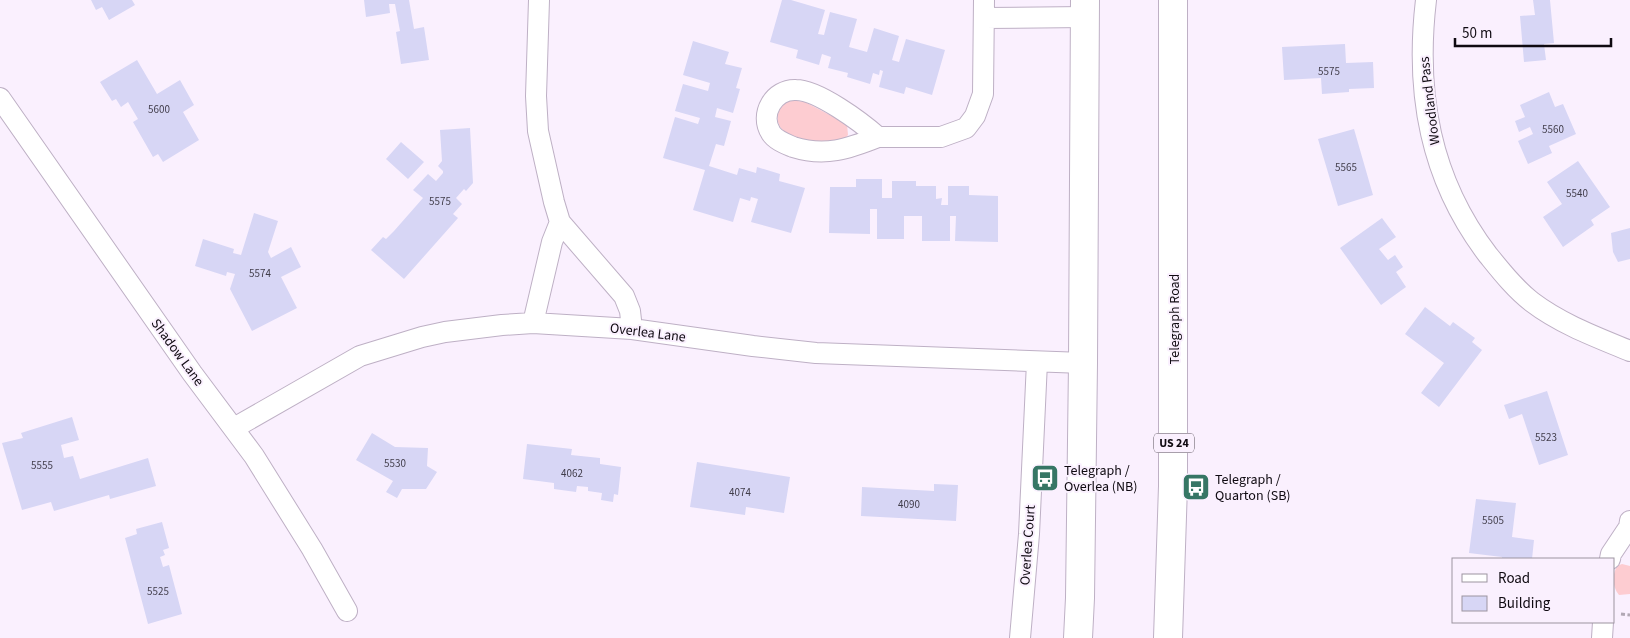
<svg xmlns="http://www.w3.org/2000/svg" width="1630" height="638" font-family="'Source Sans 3',sans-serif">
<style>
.green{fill:#fdccd1}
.building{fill:#d7d6f5}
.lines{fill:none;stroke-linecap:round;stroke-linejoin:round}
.street-casing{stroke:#beb0c5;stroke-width:22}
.highway-casing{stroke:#beb0c5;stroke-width:30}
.path{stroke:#b1a8b4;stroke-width:3;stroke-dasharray:4 2.5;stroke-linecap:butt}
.street{stroke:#fff;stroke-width:20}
.highway{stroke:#fff;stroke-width:28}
.labels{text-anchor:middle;stroke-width:4;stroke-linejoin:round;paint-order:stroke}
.number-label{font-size:11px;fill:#413d4a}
.shield{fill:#faf0fe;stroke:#564f58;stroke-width:1}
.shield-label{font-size:12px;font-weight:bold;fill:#0f0a11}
.street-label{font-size:14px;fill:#0f0a11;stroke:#faf0fe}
.poi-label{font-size:14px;fill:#0f0a11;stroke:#faf0fe;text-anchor:start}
</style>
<rect width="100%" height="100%" fill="#faf0fe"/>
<!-- green -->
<path class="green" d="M790,100L805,102L847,124L848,135C837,151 771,143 778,114C780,107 784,103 790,100Z
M1622,564L1630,566V594L1619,595C1612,586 1612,576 1617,566Z"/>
<!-- building -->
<path class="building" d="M91,0H132L135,5L109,20L102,7L96,10Z
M364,0H409L414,29L424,27L429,60L401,64L396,32L400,31L395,4H389L390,13L366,17Z
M782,0H791L825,10L818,34L824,35L830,12L857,19L849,47L867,52L874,28L899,36L892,60L899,62L906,39L945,50L932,95L906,87L904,94L879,87L883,71L880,70L879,75L873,73L870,84L847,77L848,73L828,68L831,57L822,54L819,65L796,58L798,50L770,42Z
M1533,0H1550L1554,43L1544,44L1546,60L1524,62L1520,16L1535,15Z
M693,41L729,52L725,64L742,68L736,88L740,89L733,113L717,108L715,117L731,121L724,146L716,144L709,166L737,175L739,168L756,173L757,167L780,174L779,181L805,188L791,233L751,222L758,199L751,197L750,201L740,198L733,222L693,210L705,170L663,158L675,117L698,124L700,118L675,111L683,84L708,91L710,83L683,75Z
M1345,44L1346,63L1373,62L1374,88L1349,89V92L1322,94L1321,78L1284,80L1282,47Z
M137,60L157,94L180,80L194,105L183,112L199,140L163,162L158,154L153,157L133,122L138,119L128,102L121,107L116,99L112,101L100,82Z
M1549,92L1555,107L1563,104L1576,134L1549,146L1552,153L1528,164L1518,141L1533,134L1530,127L1519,132L1515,121L1525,117L1520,105Z
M470,128L473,183L466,191L464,189L456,198L462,204L453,214L458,218L404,279L371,250L383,237L386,239L394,231L423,198L413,190L428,174L436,181L443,173V171L438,166L442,161L440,130Z
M1354,129L1373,195L1338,206L1318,139Z
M401,142L424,162L408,179L386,159Z
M1578,161L1610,207L1591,220L1594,225L1563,247L1543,217L1562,204L1547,182Z
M856,179H882V198H892V181H916V186H936V199L942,198L941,205H948V186H969V195L998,196V242L955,241L956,216H950V241H922V216H904V239H877V209H870V234L829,233L830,187H856Z
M254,213L278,221L268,252L271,258L291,247L301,267L281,277L297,308L252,331L230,289L235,274L227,272L226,276L195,266L203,239L234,249L233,253L241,255Z
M1382,218L1396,237L1379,249L1388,260L1395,255L1403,267L1396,272L1406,287L1381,305L1340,248Z
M1630,228V259L1618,262L1613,252L1611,233Z
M1425,307L1450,326L1453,322L1475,338L1472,342L1482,350L1439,407L1421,393L1444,363L1405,334Z
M1547,391L1568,455L1539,465L1522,414L1509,419L1504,405Z
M72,417L79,440L61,445L64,458L73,456L80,479L148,458L156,486L110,499L109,495L54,511L51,502L22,510L2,443L23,438L21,433Z
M372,433L395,447L428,448L427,466L437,472L426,489H402L397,498L386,492L393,481L356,460Z
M527,444L572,449L571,455L600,458V464L621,467L618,495L614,494L613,502L601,500L602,493L588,491V487L577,486L576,492L554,489V483L523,479Z
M697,462L790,477L784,513L746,507L745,515L690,507Z
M934,484L958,485L956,521L861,516L862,487L934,491Z
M1476,499L1516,503L1512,537L1534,540L1532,559H1502V557L1469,553Z
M162,522L169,548L163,550L165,555L160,557L163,567L169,565L182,614L148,624L125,538L137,534L136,529Z"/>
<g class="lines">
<!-- street casing -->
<g class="street-casing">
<path id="street" d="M539,0L536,96L538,131L554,202L560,222L624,296L630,311L632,329
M1426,0C1415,93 1430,179 1488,255C1501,271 1515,289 1532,302C1561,324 1596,337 1630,351
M984,18L1085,17
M0,98L192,373L254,456L312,549L347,611
M878,137C848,149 825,157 793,147C786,144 775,140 771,133C759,114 774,89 796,90C818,90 861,122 878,137H941L966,128L975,116L983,94L984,0
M533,323L552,242L560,222
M234,428L360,356L422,337L445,332L502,325L533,323L632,329L753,346L816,353L1083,363
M1610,559L1611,554L1629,527L1630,521
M1020,638L1029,534L1037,362
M1602,638L1603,622"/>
</g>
<!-- highway casing -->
<g class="highway-casing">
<path id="highway" d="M1078,638L1080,598L1083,363L1085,0
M1168,638L1173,486V0"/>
</g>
<!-- path -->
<path class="path" d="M1621,614L1630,615"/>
<!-- street -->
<use href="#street" class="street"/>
<!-- highway -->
<use href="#highway" class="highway"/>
</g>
<!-- icons -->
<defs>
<g id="bus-square" transform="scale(1.4375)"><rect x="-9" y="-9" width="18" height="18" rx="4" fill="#367665" stroke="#faf0fe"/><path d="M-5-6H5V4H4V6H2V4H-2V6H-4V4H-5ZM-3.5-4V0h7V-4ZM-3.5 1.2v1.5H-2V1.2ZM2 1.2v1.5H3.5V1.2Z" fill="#fff"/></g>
</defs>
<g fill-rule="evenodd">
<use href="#bus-square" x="1045" y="478"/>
<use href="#bus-square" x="1196" y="487"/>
</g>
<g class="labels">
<!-- number labels -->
<g class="number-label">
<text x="1329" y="75">5575</text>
<text x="159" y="113">5600</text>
<text x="1553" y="133">5560</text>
<text x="1346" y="171">5565</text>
<text x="1577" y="197">5540</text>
<text x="440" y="205">5575</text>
<text x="260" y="277">5574</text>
<text x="1546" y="441">5523</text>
<text x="395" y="467">5530</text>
<text x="42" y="469">5555</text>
<text x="572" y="477">4062</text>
<text x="740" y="496">4074</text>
<text x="909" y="508">4090</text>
<text x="1493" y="524">5505</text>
<text x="158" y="595">5525</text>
</g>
<!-- shield labels -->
<rect class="shield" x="1154" y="433.5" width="40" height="19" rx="4"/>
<g class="shield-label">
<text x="1174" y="447">US 24</text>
</g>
<!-- street labels -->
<g class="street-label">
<text transform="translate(1429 101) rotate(-97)" y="5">Woodland Pass</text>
<text transform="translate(1174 319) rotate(-90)" y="5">Telegraph Road</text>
<text transform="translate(648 332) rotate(7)" y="5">Overlea Lane</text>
<text transform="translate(178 352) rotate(54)" y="5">Shadow Lane</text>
<text transform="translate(1027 545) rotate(-86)" y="5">Overlea Court</text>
</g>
<!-- poi labels -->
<g class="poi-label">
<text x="1064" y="475">Telegraph /<tspan x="1064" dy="16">Overlea (NB)</tspan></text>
<text x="1215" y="484">Telegraph /<tspan x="1215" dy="16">Quarton (SB)</tspan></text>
</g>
</g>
<!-- legend -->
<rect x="1452" y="558" width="162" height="65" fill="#faf0fe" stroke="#9c949f"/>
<rect x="1462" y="574" width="25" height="8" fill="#ffffff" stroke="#9c949f"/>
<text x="1498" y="583" font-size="15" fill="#0f0a11">Road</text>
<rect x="1462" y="596" width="25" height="15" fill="#d7d6f5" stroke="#9c949f"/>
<text x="1498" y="608" font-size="15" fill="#0f0a11">Building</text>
<!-- scale -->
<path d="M1455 38v8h156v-8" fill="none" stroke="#0f0a11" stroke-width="2.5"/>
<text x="1462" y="38" font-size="15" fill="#0f0a11" stroke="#faf0fe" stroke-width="4" paint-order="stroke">50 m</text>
</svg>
